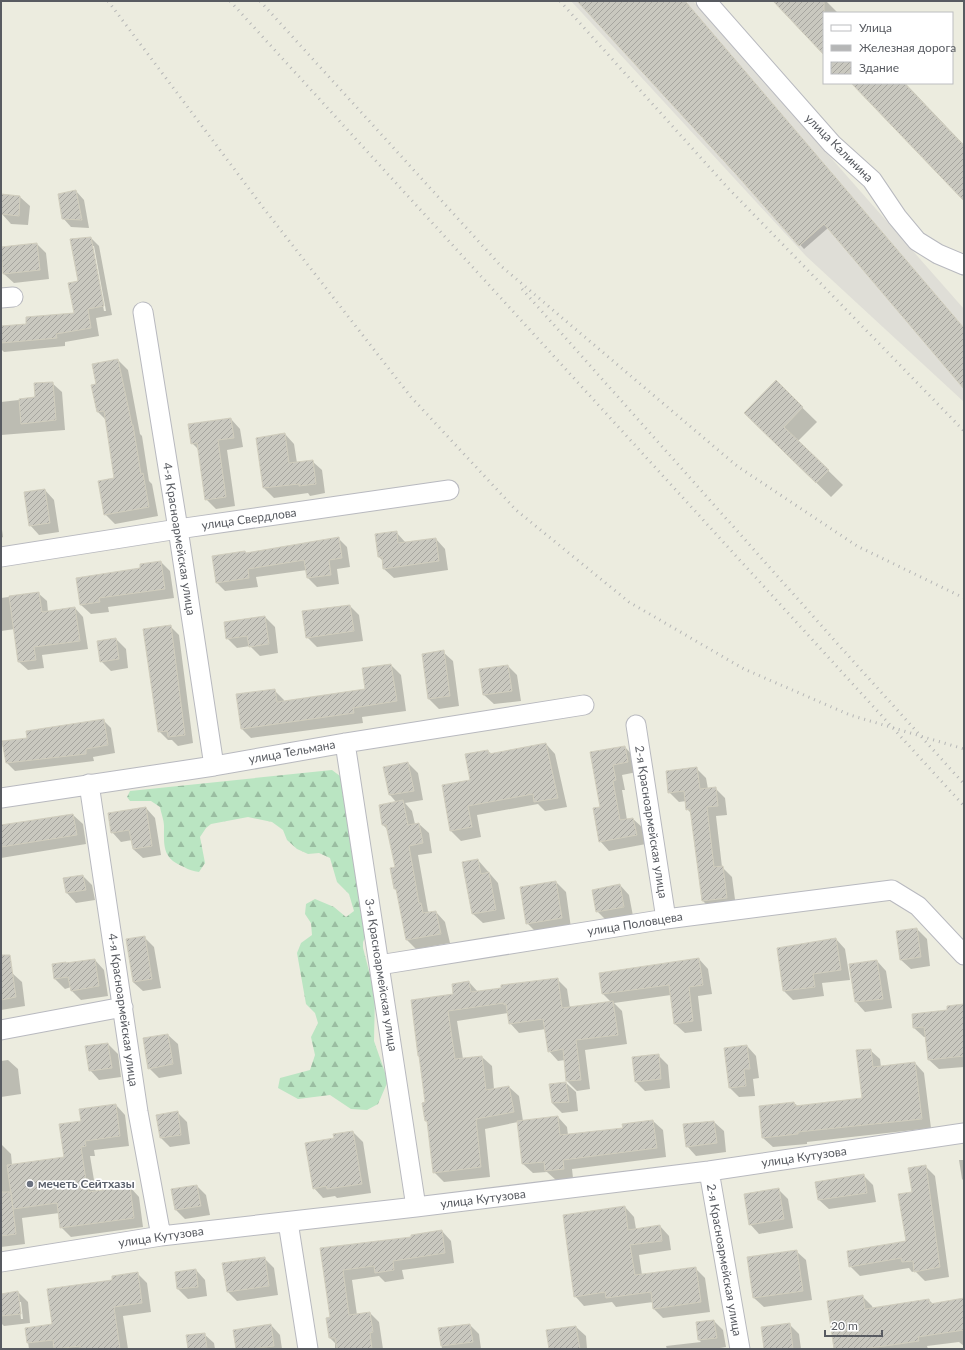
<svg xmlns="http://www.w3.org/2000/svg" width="965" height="1350" font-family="Lato,sans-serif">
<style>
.industrial{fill:#dfded7}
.forest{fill:url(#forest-firs)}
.shadow{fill:#0003;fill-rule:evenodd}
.building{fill:url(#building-hatch);stroke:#d1cebe}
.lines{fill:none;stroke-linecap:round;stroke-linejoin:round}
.minor-casing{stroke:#b8b9bf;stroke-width:21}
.minor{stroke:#fff;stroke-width:19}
.rail{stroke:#b5b6b6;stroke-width:3;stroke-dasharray:1 5;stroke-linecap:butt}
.worship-dot{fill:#6b7280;stroke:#fff;stroke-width:1.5}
.labels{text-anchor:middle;stroke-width:3.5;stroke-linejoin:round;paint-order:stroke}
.street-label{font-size:12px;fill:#585b61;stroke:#fff}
.worship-label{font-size:12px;font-weight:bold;fill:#5b616d;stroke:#fff;text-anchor:start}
</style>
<defs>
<pattern id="forest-firs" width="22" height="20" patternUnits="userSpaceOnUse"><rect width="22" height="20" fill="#bae5c2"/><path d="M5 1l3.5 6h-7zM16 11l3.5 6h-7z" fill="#9abda1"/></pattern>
<pattern id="building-hatch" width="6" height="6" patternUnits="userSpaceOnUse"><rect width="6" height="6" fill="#c9c8bf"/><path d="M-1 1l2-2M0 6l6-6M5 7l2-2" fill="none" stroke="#a6a59f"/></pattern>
</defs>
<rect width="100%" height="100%" fill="#ececdf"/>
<!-- industrial -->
<path class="industrial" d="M571,1H693L964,309V402L806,256Z"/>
<!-- forest -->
<path class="forest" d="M332,770L340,776L372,923L363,942V948L375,994L374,1041L388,1081L378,1104L367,1110L351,1109L330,1095L298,1099L278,1088L280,1078L310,1070L315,1055L311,1037L318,1023L315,1013L306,1004L297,953L301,943L312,935L311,923L305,914L306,904L315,899L334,907L346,917L354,911L349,894L337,882L330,858L319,853L308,854L297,849L287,840L283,830L272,822L248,817L211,824L206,828L200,837L205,863L199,872C193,871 189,870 184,867C162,858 164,846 164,826C164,820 161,813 160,807L151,801H130L127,797L130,791Z"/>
<!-- shadow -->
<path class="shadow" d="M578,1H685L964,329V387L828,228L804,249Z
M774,1H826L838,13H824V53Z
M853,83H905L964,145V200Z
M76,191L84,200L89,228L71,227L63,218Z
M3,196L20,197L30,206L28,225L11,224L2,214Z
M91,238L99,246L112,315L96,318L99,336L65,342V346L4,352L1,349V327L28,325L75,314L79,282ZM92,246H94L106,311H104Z
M37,244L46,253L49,279L14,283L4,274L1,248Z
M118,360L128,370L140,434L142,436L149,481L152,484L158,516L115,524L105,514L115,479L106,420L98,412L93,385H97Z
M776,382L817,422L798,441L843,485L831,497L760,428Z
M52,383L62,392L65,430L1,435V402L36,398Z
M231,419L240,429L243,447L227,450L235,506L216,509L206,499L199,450L192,443Z
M285,434L294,444L297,463L312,461L322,470L325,493L310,496L308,493L274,498L264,488L257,438Z
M45,490L54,500L59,532L39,535L30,525Z
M1,522L3,537L1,538Z
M396,532L406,543L436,539L445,549L448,570L394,578L384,569L383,561L379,557Z
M338,538L347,547L350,567L337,569L339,584L317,587L308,578L307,570L256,577L258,587L225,591L217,583L245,552L247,554Z
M161,562L170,571L174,598L108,607L109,612L91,614L81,605L142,569Z
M38,593L47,601L48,612L75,608L83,617L88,649L42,655L44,668L28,670L19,662L15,629L1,631V598Z
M350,606L359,615L363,641L317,647L307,637Z
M265,617L275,627L278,653L260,656L250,646L237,648L227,638Z
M170,626L179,635L193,743L178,746L172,740H168L159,731Z
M116,639L126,649L128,668L111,671L101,661Z
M443,652L453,661L459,706L439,709L429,699L423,655Z
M391,665L401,675L406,711L362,717L363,723L251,738L242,729L274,690L284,700V702L366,690Z
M508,666L517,675L521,701L494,704L484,695Z
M103,720L111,728L115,753L93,757L94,761L15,771L7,763L4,742L28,739Z
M546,744L555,754L567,807L545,811L538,804L477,815L481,837L461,841L451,831L443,786L471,781L488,751L492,754Z
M625,747L634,757L637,772L622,775L625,790H622L627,820L633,819L643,828L646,844L609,851L600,841L601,808L591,753Z
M408,763L418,773L423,800L405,803L412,811L415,824H419L429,833L432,853L418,855L428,911L430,913L436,912L445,922L450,943L416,949L407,940L398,892L395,889L396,868L388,830L383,825L397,803L390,795L385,768Z
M696,768L706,778L708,789L715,788L725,798L727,815L716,816L722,867L732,877L736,907L712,910L703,901L692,814L687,809L686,801L679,802L669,792Z
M146,808L155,818L161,855L143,858L133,849L132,840L121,842L112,832Z
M73,815L83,824L86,844L1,858V826Z
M478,860L498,883L505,919L483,923L473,914L464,863Z
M83,876L92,885L95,900L76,903L67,893L64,879Z
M556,882L566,892L571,928L537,933L527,923Z
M620,885L629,895L633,916L607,921L597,911Z
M917,929L927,939L930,966L911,969L901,960Z
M144,937L154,947L161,988L143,991L133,982Z
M836,939L845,949L850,980L822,983L824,996L793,1000L784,991Z
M699,959L708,969L712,994L698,996L702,1031L685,1033L675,1024L671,995L614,1003L622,1011L627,1044L585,1050L590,1089L577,1091L567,1081L565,1060L558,1061L549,1051L546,1029L519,1033L510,1023L508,1013L457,1021L463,1059L482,1057L492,1066L494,1089L509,1087L519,1096L523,1121L558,1117L567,1127L568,1135L624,1129L653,1121L663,1130L666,1157L572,1169L573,1178L556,1180L547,1172L533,1173L523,1164L518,1122L485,1129L490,1177L444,1182L434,1172L429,1124L425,1120L426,1103L421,1058L454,995L469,982L478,992L557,979L567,989L570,1008L611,1002L603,994Z
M95,960L104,970L108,996L81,1000L72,991L71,987L65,989L55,979L53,965L67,964Z
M877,961L886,971L892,1008L865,1012L856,1002L851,965Z
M12,973L22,982L25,1006L1,1010V974Z
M964,1005V1067L939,1069L929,1060L927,1037H924L914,1028L948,1011Z
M168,1035L178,1044L182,1074L159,1078L149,1068Z
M108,1044L118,1054L121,1077L99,1080L90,1070Z
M747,1046L756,1056L759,1078L753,1079L755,1096L739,1097L730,1088Z
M870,1050L880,1059L881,1067L915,1063L924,1073L931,1128L807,1142V1144L773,1147L763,1138L794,1103L798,1106L863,1099Z
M658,1055L668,1065L670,1088L645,1091L635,1081Z
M8,1060L18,1069L21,1094L1,1097V1061Z
M566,1083L576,1092L578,1111L562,1113L552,1103L550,1085Z
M116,1105L125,1115L129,1146L94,1150L95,1156H90L96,1192L130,1187L139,1197L143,1227L71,1237L61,1227L59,1213L22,1218L25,1244L1,1247V1144L11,1154L12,1165L65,1158L82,1122Z
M177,1112L187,1122L190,1144L170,1147L161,1138Z
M714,1122L724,1131L726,1152L696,1156L687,1146Z
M353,1132L363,1142L371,1193L337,1198L335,1196L323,1198L314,1188L335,1139Z
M959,1160H964V1181L962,1179Z
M925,1166L935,1176L949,1277L925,1281L915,1271L912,1272L909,1268L860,1276L850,1266L907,1242L913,1193Z
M863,1175L873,1185L876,1202L829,1209L819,1200Z
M197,1186L206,1195L210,1215L185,1219L176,1210Z
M778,1189L788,1199L793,1228L759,1234L750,1224Z
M625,1207L634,1217L636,1229L660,1226L669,1236L671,1250L639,1255L642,1275L695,1268L705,1278L710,1312L663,1318L654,1309L653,1302L616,1307L612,1302L584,1306L575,1296Z
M442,1231L451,1241L454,1263L402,1270L404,1279L385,1282L379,1276L352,1280L357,1315L370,1313L379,1322L383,1349H335V1343L330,1338L331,1318L321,1249L412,1238Z
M796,1251L806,1260L812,1300L764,1307L754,1298Z
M264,1258L274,1268L278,1295L237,1301L228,1292Z
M196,1270L205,1280L207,1296L188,1299L178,1289L176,1273Z
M137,1273L147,1283L151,1312L123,1316L128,1349H29L26,1329L53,1324L113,1281Z
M18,1292L28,1302L30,1323L4,1326L1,1323V1295ZM19,1302H21L23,1319H21Z
M862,1296L872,1306L873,1309L929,1300L933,1304L964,1299V1346L959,1342L927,1346L928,1349H835Z
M714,1321L723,1330L726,1347L714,1349H667L666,1346L701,1342L699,1340L697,1323Z
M789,1324L799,1334L801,1349H765Z
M271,1325L280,1335L282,1349H237Z
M470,1325L479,1334L481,1349H442L440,1329Z
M576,1327L586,1336L587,1349H550Z
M204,1334L214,1343L215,1349H189Z"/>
<!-- building -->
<path class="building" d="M577,1H685L964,328V389L824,224L799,246L736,174Z
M773,1H824V55Z
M851,83H904L964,146V201Z
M76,190L82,220L62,219L58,194Z
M1,194L20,196L19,216L1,214Z
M91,237L104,306L88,309L91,328L56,334L57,338L1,343V326L26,324V317L74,313L68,283L78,281L70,239Z
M37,243L40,270L3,274L1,247Z
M118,359L132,425H133L141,474L143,473L149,507L104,515L98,481L114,478L104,411L97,412L91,385L96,384L92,364Z
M776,380L803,407L784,427L829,470L816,483L744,413Z
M53,382L56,420L21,424L19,399L35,397L34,383Z
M231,418L234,438L218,440L226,497L205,500L197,443L191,444L188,424Z
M285,433L289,463L313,460L316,484L299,486V484L263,488L256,438Z
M45,489L50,523L29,526L24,492Z
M397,531L398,543L436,538L439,561L383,569L382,557H378L375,534Z
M339,537L342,558L329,560L331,575L307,578L304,560L248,569L249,578L216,583L212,556L245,551L246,553Z
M161,561L165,589L99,598L100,602L80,605L76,578L140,568V564Z
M39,592L42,612L75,607L80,641L34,647L36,660L18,662L9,596Z
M350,605L354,631L306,638L302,611Z
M265,616L269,644L249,647L247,636L226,639L224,622Z
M171,625L185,735L168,737L167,731L158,732L143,629Z
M116,638L119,659L100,662L97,641Z
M444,650L450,696L428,699L422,654Z
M391,664L397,701L353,708L354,713L241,729L236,694L275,689L277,702L365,689L362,668Z
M508,665L512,691L483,695L479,669Z
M104,719L108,745L86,749V754L6,763L2,741L27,738L26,731Z
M546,743L558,798L534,802L533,794L468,806L472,827L450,831L442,785L470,780L465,754L488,750L489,754Z
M625,746L628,762L613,765L616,780L613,781L620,820L633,818L637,835L599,842L593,808L600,807L590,752Z
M408,762L414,791L389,795L383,767Z
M697,767L700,789L716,787L718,806L707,807L714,867L723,866L727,898L702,901L690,809L686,810L684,791L668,793L666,771Z
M403,800L408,825L419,823L423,843L409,846L419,903H421L423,913L436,911L441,934L406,940L396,889H394L390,868L395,867L386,825H382L379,805Z
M146,807L152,846L133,849L129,830L111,833L108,813Z
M73,814L77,835L1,847V825Z
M478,859L481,874L489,872L496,910L472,914L462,862Z
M83,875L86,890L66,893L63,878Z
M556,881L562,918L526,924L520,887Z
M620,884L624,907L596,912L592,890Z
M917,928L921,957L900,960L896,931Z
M145,936L152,979L133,982L126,939Z
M836,938L841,970L813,974L815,987L783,991L777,948Z
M1,955H10L16,997L1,1000Z
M699,958L703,985L689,987L693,1021L674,1024L669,985L602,994L599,973Z
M95,959L99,986L71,991L68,977L54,979L52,964L66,962V963Z
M877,960L883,999L855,1002L849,964Z
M558,978L562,1008L613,1001L618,1035L576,1040L581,1080L566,1081L563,1049L548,1052L543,1019L509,1024L506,1004L504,1005V1003L448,1011L455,1059L482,1056L486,1090L509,1086L514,1112L476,1119L481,1167L433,1173L427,1121H425L422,1103L425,1102L419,1056H418L411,1000L453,994L452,984L469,981L471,992L501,988V985Z
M964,1004V1056L928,1060L924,1027L913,1028L912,1014L947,1010V1006Z
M168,1034L173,1064L148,1069L143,1038Z
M108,1043L112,1068L89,1071L85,1046Z
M747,1045L750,1069H744L746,1086L729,1088L724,1048Z
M871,1049L873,1067L915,1062L922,1119L798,1132V1134L762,1138L759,1106L794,1102L795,1106L862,1098L856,1050Z
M659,1054L661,1079L635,1082L632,1057Z
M566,1082L569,1102L552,1103L549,1084Z
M116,1104L120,1136L85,1141L86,1146L81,1147L87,1187L89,1192L130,1186L134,1218L60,1228L57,1203L13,1209L7,1165L64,1157L59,1124L81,1121L79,1109Z
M178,1111L181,1135L160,1138L156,1115Z
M558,1116L560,1135L623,1128L622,1124L653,1120L657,1148L563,1160L564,1169L545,1171L544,1162L522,1164L517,1121Z
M714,1121L717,1143L686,1147L683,1124Z
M353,1131L362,1184L327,1189L326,1186L313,1189L305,1143L334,1138L333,1134Z
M926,1165L940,1267L914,1272L913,1261L902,1262L901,1258L849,1267L847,1251L906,1241L898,1194L912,1192L908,1168Z
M864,1174L867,1193L818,1200L815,1182Z
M197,1185L201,1206L175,1210L171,1189Z
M779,1188L784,1219L749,1225L744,1194Z
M1,1192H11L16,1234L1,1236Z
M625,1206L628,1230L660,1225L662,1241L630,1245L635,1275L696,1267L701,1302L653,1309L651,1292L606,1298L605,1292L574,1297L563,1215Z
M442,1230L445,1253L393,1261L394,1270L375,1273L374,1266L343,1270L349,1315L370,1312L373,1332L370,1333L372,1349H337L335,1338H329L326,1318L330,1317L320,1248L411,1237V1235Z
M797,1250L803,1291L753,1298L747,1257Z
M265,1257L269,1286L227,1292L222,1263Z
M196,1269L198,1287L177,1289L175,1272Z
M138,1272L142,1303L114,1307L120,1349H80V1346L54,1349L53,1340L27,1343L25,1328L52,1324L47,1289L112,1280V1276Z
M18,1291L21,1314L1,1316V1294Z
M863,1295L865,1309L929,1299L930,1304L964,1298V1330L918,1337L919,1341L892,1345L862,1349H834L827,1301Z
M714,1320L717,1338L698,1340L696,1322Z
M790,1323L793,1349H764L761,1327Z
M271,1324L274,1346L251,1349H236L233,1330Z
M470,1324L473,1342L441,1346L438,1328Z
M576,1326L580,1349H549L546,1330Z
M205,1333L207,1349H188L186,1335Z"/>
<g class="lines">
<!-- minor casing -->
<g class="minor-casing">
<path id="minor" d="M706,1L832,144L872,180L897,217L917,241L938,254L964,265
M1,298L13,297
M143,312L178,529L214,766
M1,557L178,529L449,490
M636,725L666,919
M345,743L416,1207
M89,784L138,1112L161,1236
M1,798L214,766L345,743L584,705
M379,965L666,919L892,890L918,906L964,955
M1,1030L123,1007
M709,1171L740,1349
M288,1222L308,1349
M1,1262L161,1236L416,1207L709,1171L964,1133"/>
</g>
<!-- minor -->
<use href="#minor" class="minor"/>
<!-- rail -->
<path class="rail" d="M108,1L265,210L411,397L516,510L629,602L744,669L850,715L964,749
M230,1L964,806
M260,1L501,266L737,466L857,546L964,598
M560,1L728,188L964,431
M522,289L844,651L964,784"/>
</g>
<!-- markers -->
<circle class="worship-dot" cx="30" cy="1184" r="4"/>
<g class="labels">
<!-- street labels -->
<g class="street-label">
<text transform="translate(839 148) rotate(45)" y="4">улица Калинина</text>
<text transform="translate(249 519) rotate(-8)" y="4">улица Свердлова</text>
<text transform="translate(179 539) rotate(81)" y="4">4-я Красноармейская улица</text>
<text transform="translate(292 752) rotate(-10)" y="4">улица Тельмана</text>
<text transform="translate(651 822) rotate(81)" y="4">2-я Красноармейская улица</text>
<text transform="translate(635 924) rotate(-9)" y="4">улица Половцева</text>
<text transform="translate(381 975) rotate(81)" y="4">3-я Красноармейская улица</text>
<text transform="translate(123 1010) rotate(82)" y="4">4-я Красноармейская улица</text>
<text transform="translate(804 1157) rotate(-8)" y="4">улица Кутузова</text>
<text transform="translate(483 1199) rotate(-7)" y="4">улица Кутузова</text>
<text transform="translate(161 1237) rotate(-8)" y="4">улица Кутузова</text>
<text transform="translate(724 1260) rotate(80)" y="4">2-я Красноармейская улица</text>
</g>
<!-- worship labels -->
<g class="worship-label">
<text x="38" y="1188">мечеть Сейтхазы</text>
</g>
</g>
<!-- border -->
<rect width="965" height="1350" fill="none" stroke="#585b61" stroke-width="4"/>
<!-- legend -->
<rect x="823" y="12" width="130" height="72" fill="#ffffff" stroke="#bcbdc0"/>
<rect x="831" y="25" width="20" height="6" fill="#ffffff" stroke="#bcbdc0"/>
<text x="859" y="32" font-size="12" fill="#585b61">Улица</text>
<rect x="831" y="45" width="20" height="6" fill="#b5b6b6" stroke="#bcbdc0"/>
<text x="859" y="52" font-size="12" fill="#585b61">Железная дорога</text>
<rect x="831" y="62" width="20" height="12" fill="url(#building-hatch)" stroke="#bcbdc0"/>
<text x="859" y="72" font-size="12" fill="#585b61">Здание</text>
<!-- scale -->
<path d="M825 1330v6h57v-6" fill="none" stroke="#585b61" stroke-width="2"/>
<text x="831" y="1330" font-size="12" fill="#585b61" stroke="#ffffff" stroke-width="3" paint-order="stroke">20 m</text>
</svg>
